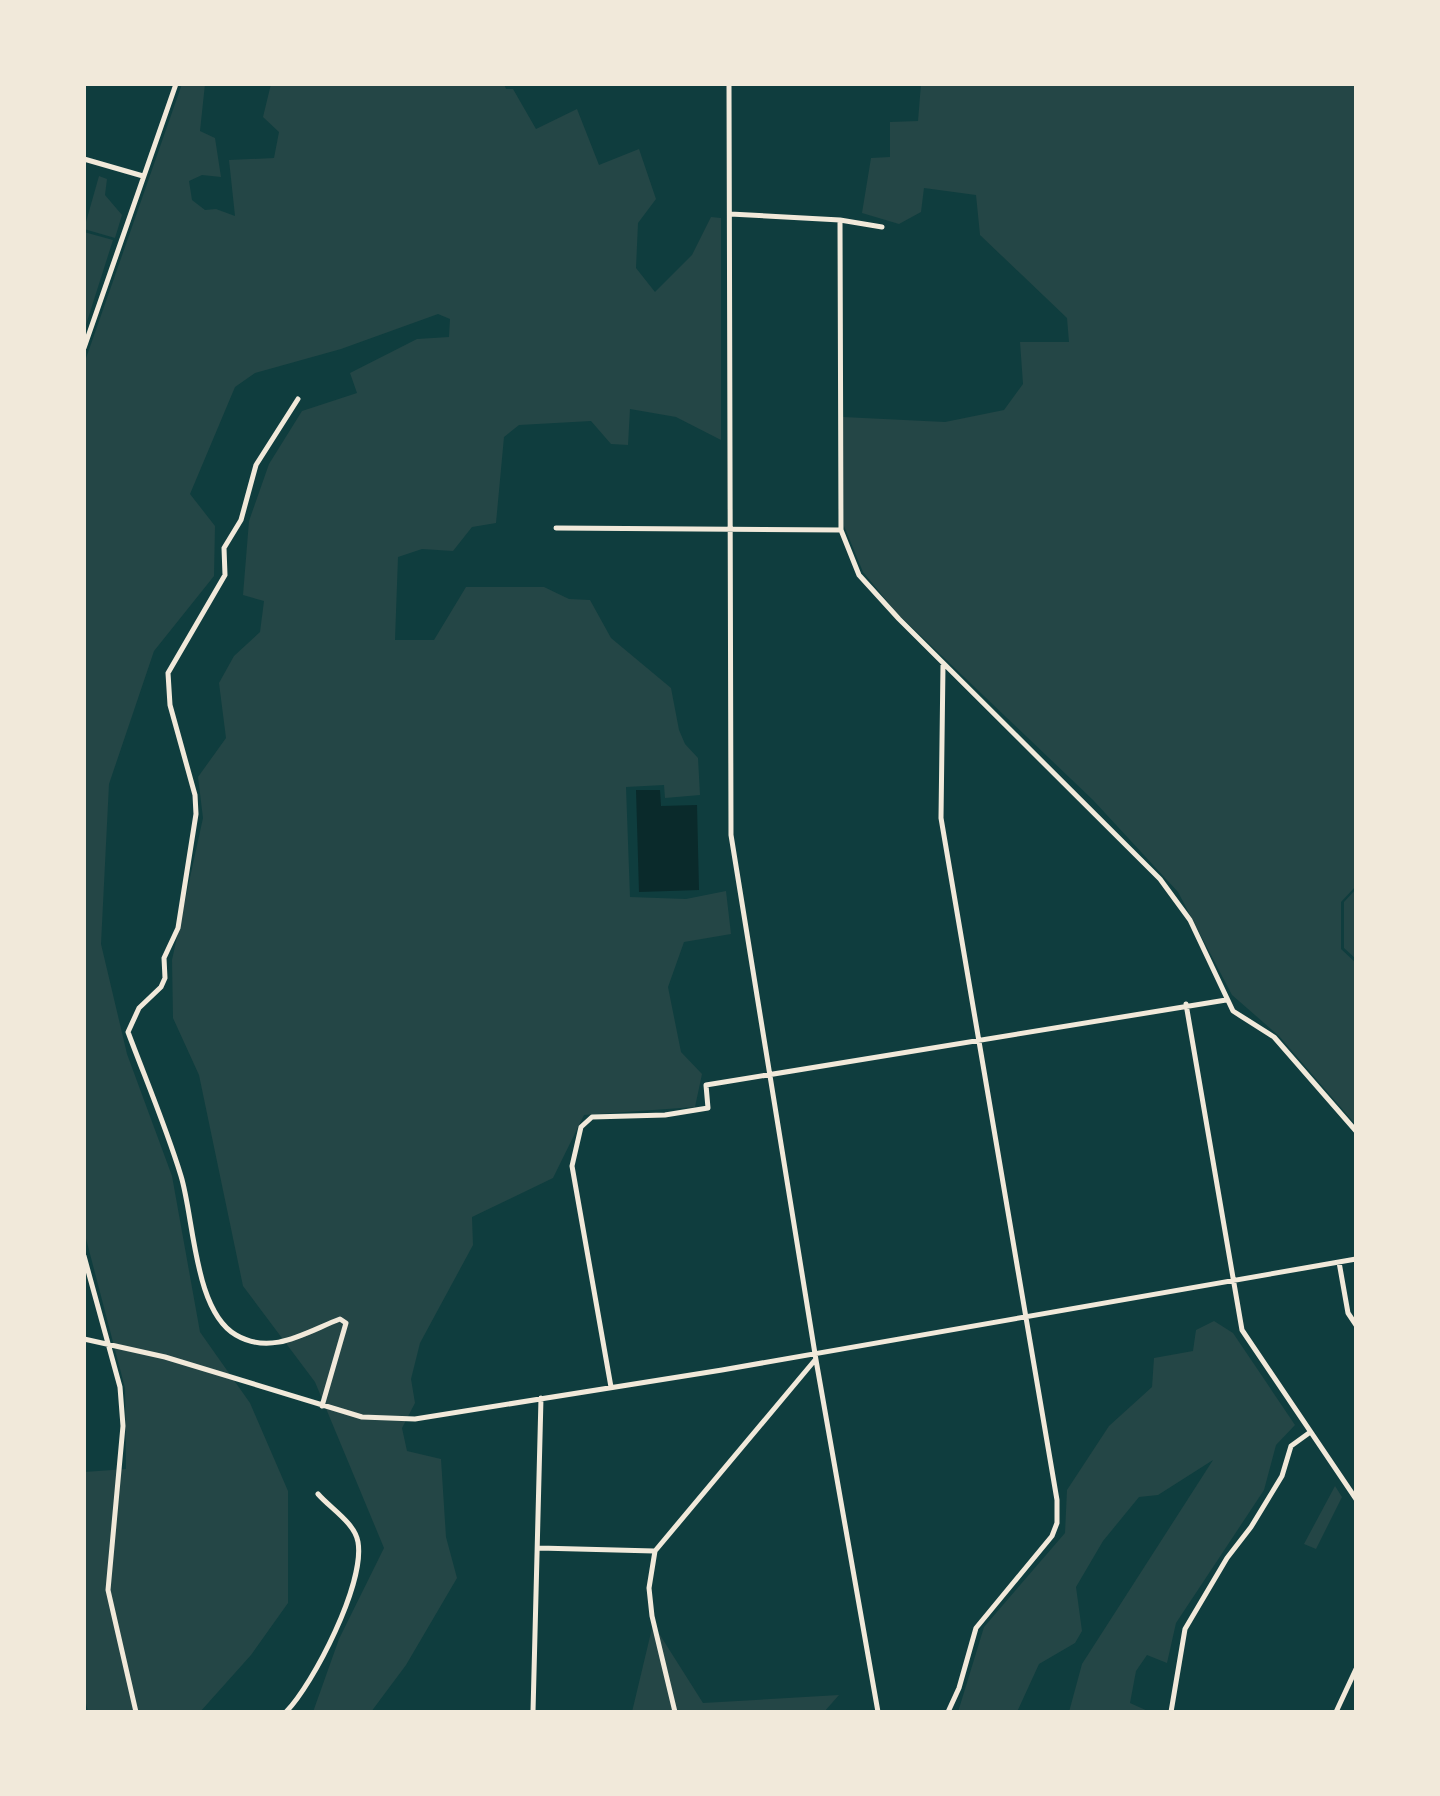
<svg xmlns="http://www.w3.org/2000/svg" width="1440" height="1796" font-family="Karla,sans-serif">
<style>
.green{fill:#244646}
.water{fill:#0a2a2b}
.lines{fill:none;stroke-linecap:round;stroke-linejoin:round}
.minor{stroke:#f1e9da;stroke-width:5}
</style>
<rect width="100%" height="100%" fill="#0f3d3e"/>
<!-- green -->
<path class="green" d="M182,84H205L200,131L215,138L221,177L202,175L189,181L192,200L205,210L216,209L235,216L229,160L274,158L279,132L263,117L271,84H504L506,89H513L536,129L577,109L599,165L639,149L656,199L638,223L636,268L655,292L692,255L711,217L721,218V440L676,417L630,409L628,445L611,444L591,421L519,425L504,437L496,523L472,527L453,551L422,549L398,557L395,640H434L466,587H544L569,599L590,600L611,638L671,688L679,730L685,744L698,758L700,795L665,798L664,785L626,787L630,897L686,899L726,891L731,934L684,942L668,987L681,1052L702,1074L695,1107L584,1115L553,1178L472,1217L473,1245L420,1343L411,1379L415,1403L402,1428L407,1451L441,1459L446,1537L457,1578L406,1665L371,1712H313L339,1639L384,1548L315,1382L243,1286L199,1075L173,1018L172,960L203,818L198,777L226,738L219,683L234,656L260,632L264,601L243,595L249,521L269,464L302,411L357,393L350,373L417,339L449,337L450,319L438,314L341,349L255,373L235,387L190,494L215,526L214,576L154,651L109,784L101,944L127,1054L172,1176L200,1332L250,1403L288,1491V1603L251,1655L200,1712H88L84,1695V1472L126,1469L125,1388L84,1231V364Z
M921,84H1356V886L1341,902V949L1356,963V1125L1279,1036L1232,995L1178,892L1093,800L897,613L863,572L844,526L843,417L945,422L1004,410L1023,384L1020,342H1069L1067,318L980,235L976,195L924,188L921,212L899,224L862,213L871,158L890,157V122L918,121Z
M99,176L107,179L105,195L122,215L115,238L84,229Z
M84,232L113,240L84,331Z
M1356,889V959L1344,948V902Z
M1214,1321L1233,1333L1295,1425L1276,1445L1264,1490L1176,1623L1167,1663L1147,1655L1136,1671L1130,1703L1150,1712H1069L1082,1664L1213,1460L1158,1495L1139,1497L1103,1541L1076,1587L1082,1631L1075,1643L1039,1664L1017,1712H958L984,1627L1065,1533L1067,1490L1109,1426L1152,1387L1154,1358L1193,1351L1196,1330Z
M1335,1486L1342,1497L1316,1549L1304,1544Z
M653,1624L703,1703L839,1695L824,1712H632Z"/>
<!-- water -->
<path class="water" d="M636,790H660L661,806L697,805L699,890L639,892Z"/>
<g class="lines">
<!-- minor -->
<path class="minor" d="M729,84L731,835L816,1360L878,1712
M84,159L143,176
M730,214L840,220L882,227
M840,220L841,530L859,575L899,619L1160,879L1190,920L1233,1011L1274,1037L1356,1131
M84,348L176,84
M298,399L256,465L241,520L224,548L225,575L168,673L170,705L195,795L196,814L178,928L164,958L165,978L161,987L139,1008L128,1032C146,1080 166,1127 181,1176C194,1218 194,1311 236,1335C272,1356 306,1332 340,1319L346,1323L322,1406
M556,528L841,530
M943,665L941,818L1057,1500V1523L1052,1536L976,1628L959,1688L948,1712
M1186,1004L1242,1330L1356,1499
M84,1256L120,1387L123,1426L108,1590L136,1712
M1339,1262L1348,1313L1356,1325
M84,1339L165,1357L362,1417L415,1419L722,1370L1356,1259
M611,1387L572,1166L581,1127L592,1117L665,1115L708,1108L706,1085L1226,1000
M539,1548L654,1551
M286,1712C314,1683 365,1583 358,1542C355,1523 330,1508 318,1494
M533,1712L541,1398
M675,1712L652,1616L649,1588L655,1551L815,1360
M1171,1712L1185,1629L1227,1558L1251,1527L1282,1476L1291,1446L1309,1433
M1336,1712L1356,1669"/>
</g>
<!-- border -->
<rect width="1440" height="1796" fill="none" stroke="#f1e9da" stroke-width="172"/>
</svg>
